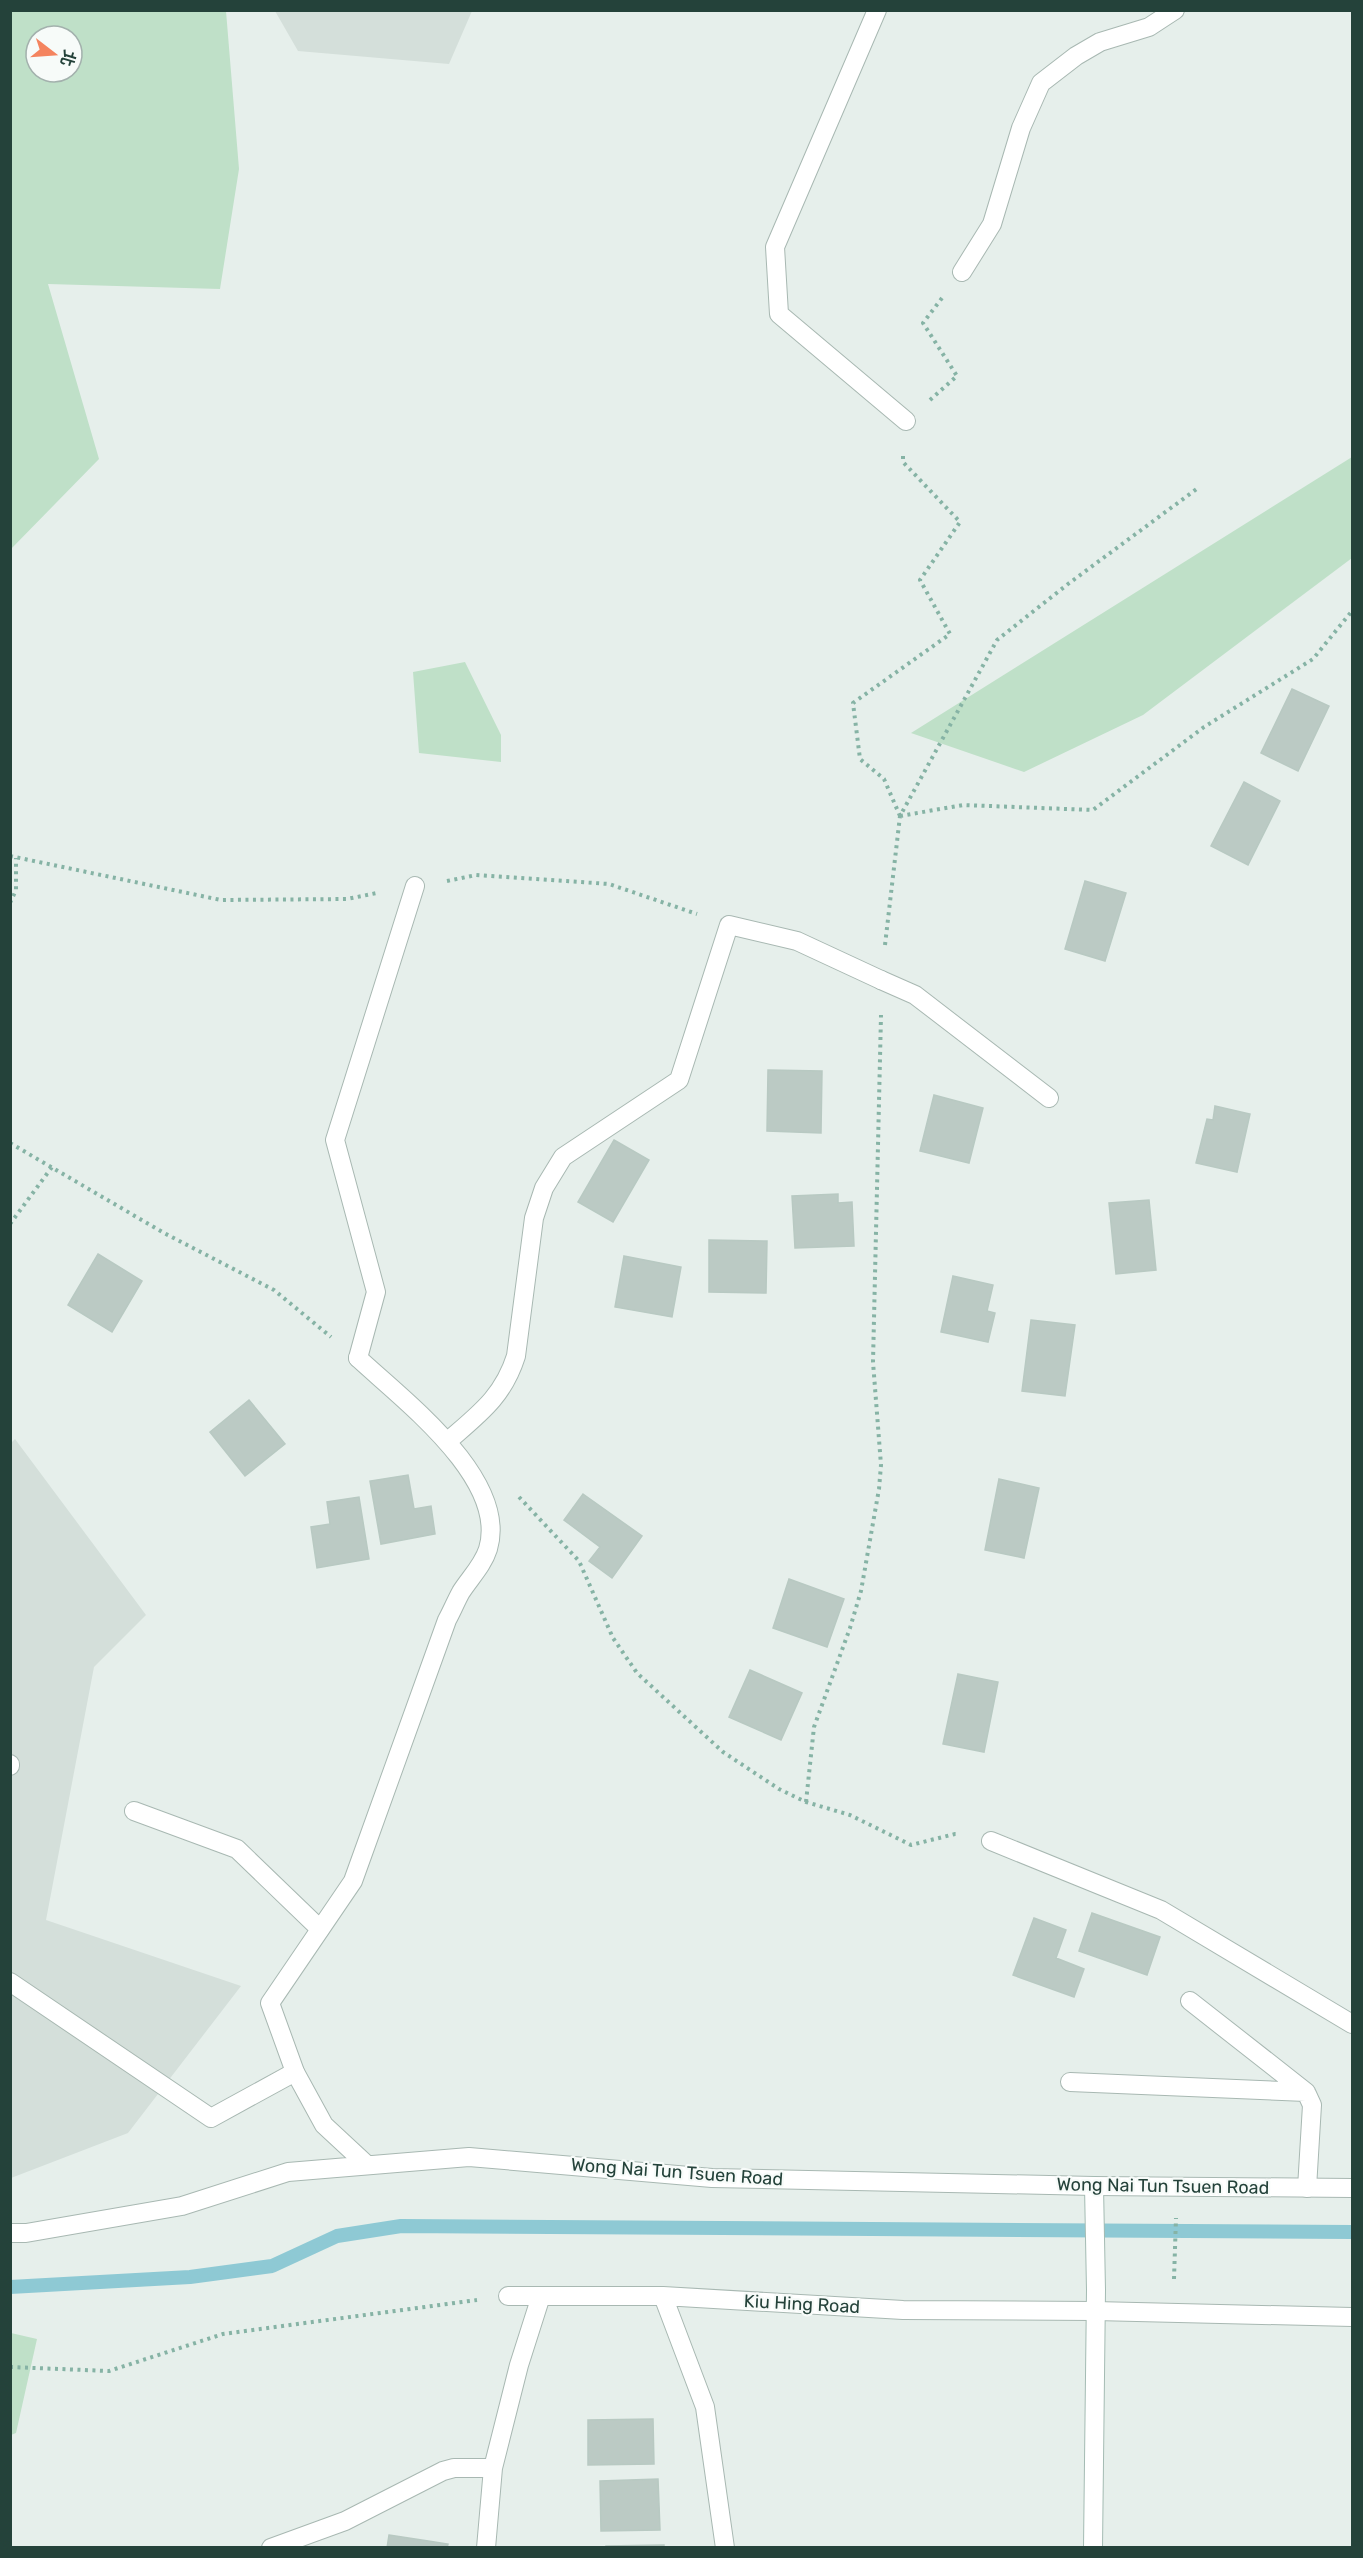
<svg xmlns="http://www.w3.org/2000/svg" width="1363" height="2558" font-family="Rubik,'Noto Sans TC',sans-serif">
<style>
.built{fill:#d4dfda}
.green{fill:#bfe0c8;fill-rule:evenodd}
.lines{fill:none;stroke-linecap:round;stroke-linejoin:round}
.stream{stroke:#8ec9d4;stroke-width:14}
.building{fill:#bbcac4;stroke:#b8c9c2;stroke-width:1.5}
.lane-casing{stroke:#a8b8b2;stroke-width:20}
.street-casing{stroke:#a8b8b2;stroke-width:20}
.secondary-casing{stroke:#a4bbb3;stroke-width:20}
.path{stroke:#86b3a5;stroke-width:4;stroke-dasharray:3 4.5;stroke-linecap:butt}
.lane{stroke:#fff;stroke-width:18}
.street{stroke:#fff;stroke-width:18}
.secondary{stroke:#fff;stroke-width:18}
.labels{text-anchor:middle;stroke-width:4.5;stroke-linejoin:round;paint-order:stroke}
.street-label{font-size:18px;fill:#24423a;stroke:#f7fbf9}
</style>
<rect width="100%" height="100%" fill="#e6efeb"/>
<!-- built -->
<path class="built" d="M275,11H472L449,64L298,51Z
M15,1439L146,1615L94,1667L46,1920L241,1986L128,2133L11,2178L10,1444Z"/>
<!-- green -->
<path class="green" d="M11,10L226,11L239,169L220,289L48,284L99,459L11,549ZM36,36H72V72H36Z
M1352,457V558L1143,715L1024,772L911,733Z
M465,662L501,735V762L419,753L413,672Z
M11,2333L37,2339L16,2433L11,2435Z"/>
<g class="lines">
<!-- stream -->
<path class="stream" d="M10,2287L190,2277L272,2266L337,2236L401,2226L1352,2232"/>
</g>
<!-- building -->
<path class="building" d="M1292,689L1329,706L1298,771L1261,753Z
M1244,782L1280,801L1248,865L1211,846Z
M1085,881L1126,893L1105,961L1065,949Z
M768,1070L822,1071L821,1133L767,1131Z
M934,1095L983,1108L969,1163L920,1151Z
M1215,1106L1250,1114L1237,1172L1196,1163L1207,1119L1213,1120Z
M614,1140L649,1160L613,1222L578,1202Z
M838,1194V1203L852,1202L854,1246L795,1248L792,1196Z
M1149,1200L1156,1270L1116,1274L1109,1203Z
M709,1240L767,1241L766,1293L709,1292Z
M98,1254L142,1281L112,1332L68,1305Z
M624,1256L681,1267L672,1317L615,1307Z
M953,1276L993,1285L987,1311L995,1313L988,1342L941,1332Z
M1031,1320L1075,1325L1065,1396L1022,1391Z
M249,1400L285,1444L245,1476L210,1432Z
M408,1475L414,1509L431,1506L435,1534L381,1544L370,1481Z
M999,1479L1039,1488L1024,1558L985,1550Z
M583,1494L642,1536L612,1578L589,1561L600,1547L564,1520Z
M359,1497L369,1559L317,1568L311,1527L330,1524L327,1502Z
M789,1579L844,1599L827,1647L773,1628Z
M750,1670L802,1693L781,1740L729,1717Z
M958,1674L998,1682L984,1752L943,1744Z
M1092,1913L1160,1937L1147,1975L1079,1951Z
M1034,1918L1066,1930L1056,1958L1084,1969L1074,1997L1013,1975Z
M653,2419L654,2464L588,2465V2420Z
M658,2479L660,2530L601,2531L600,2481Z
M389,2535L448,2544L447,2548H387Z
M664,2545V2548H606V2546Z"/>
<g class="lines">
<!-- lane casing -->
<g class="lane-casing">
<path id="lane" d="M881,980L915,995L1049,1098
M358,1358L376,1292L335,1140L415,886
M10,1764V1766
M134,1811L237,1849L320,1929
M10,1982L211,2118L295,2072
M1190,2001L1306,2092L1312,2105L1307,2188
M1070,2082L1306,2092"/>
</g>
<!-- street casing -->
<g class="street-casing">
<path id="street" d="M877,10L775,247L779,314L906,421
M962,272L992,224L1021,128L1041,83L1076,56L1100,42L1149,27L1175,10
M358,1358C403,1400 509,1479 488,1549C483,1565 470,1578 461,1592C456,1601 452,1611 447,1620L353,1881L270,2003L295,2072L324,2125L366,2164
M448,1441C479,1414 503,1397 516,1356L534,1218L544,1188L563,1157L679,1080L729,925L797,941L881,980
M991,1841L1161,1910L1352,2024
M10,2233H26L182,2206L288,2172L469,2157L712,2178L1094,2186L1352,2188
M508,2296H663L903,2310L1095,2311L1352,2317
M663,2296L705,2407L725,2548
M271,2548L345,2521L443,2471L454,2468H493
M486,2548L493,2468L519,2365L541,2296"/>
</g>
<!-- secondary casing -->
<g class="secondary-casing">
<path id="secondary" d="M1093,2548L1096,2290L1094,2186"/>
</g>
<!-- path -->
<path class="path" d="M930,400L957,376L923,323L942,298
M900,816L884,779L860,759L853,703L950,634L920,580L960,522L903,462V454
M900,816L963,805L1093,810L1204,727L1313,659L1352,611
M10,856L221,900L347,899L377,893
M447,881L476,875L609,884L697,914
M10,903L16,890V858
M885,945L900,816L997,640L1068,584L1198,488
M10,1143L164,1233L274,1290L331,1337
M10,1224L52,1167
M519,1497L579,1561L613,1638L637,1673L723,1752L779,1789L806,1802L850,1815L911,1845L955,1834H959
M806,1802L814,1727L850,1628L861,1591L879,1489L881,1465L873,1362L881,1015
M1174,2279L1176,2218
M10,2367L109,2371L223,2334L477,2300"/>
<!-- lane -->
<use href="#lane" class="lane"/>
<!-- street -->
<use href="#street" class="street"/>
<!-- secondary -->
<use href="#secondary" class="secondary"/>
</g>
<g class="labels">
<!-- street labels -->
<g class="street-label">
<text transform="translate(677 2172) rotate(4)" y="6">Wong Nai Tun Tsuen Road</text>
<text transform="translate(1163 2186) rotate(1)" y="6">Wong Nai Tun Tsuen Road</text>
<text transform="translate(802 2304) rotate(3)" y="6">Kiu Hing Road</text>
</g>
</g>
<!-- border -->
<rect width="1363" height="2558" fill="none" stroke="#24423a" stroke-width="24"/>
<!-- north arrow -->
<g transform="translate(54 54) rotate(107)"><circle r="28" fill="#f7fbf9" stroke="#a3b1ad" stroke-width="1.5"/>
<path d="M0-4.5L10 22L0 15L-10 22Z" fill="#f4845f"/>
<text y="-9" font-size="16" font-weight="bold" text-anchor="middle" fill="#24423a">北</text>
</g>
</svg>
